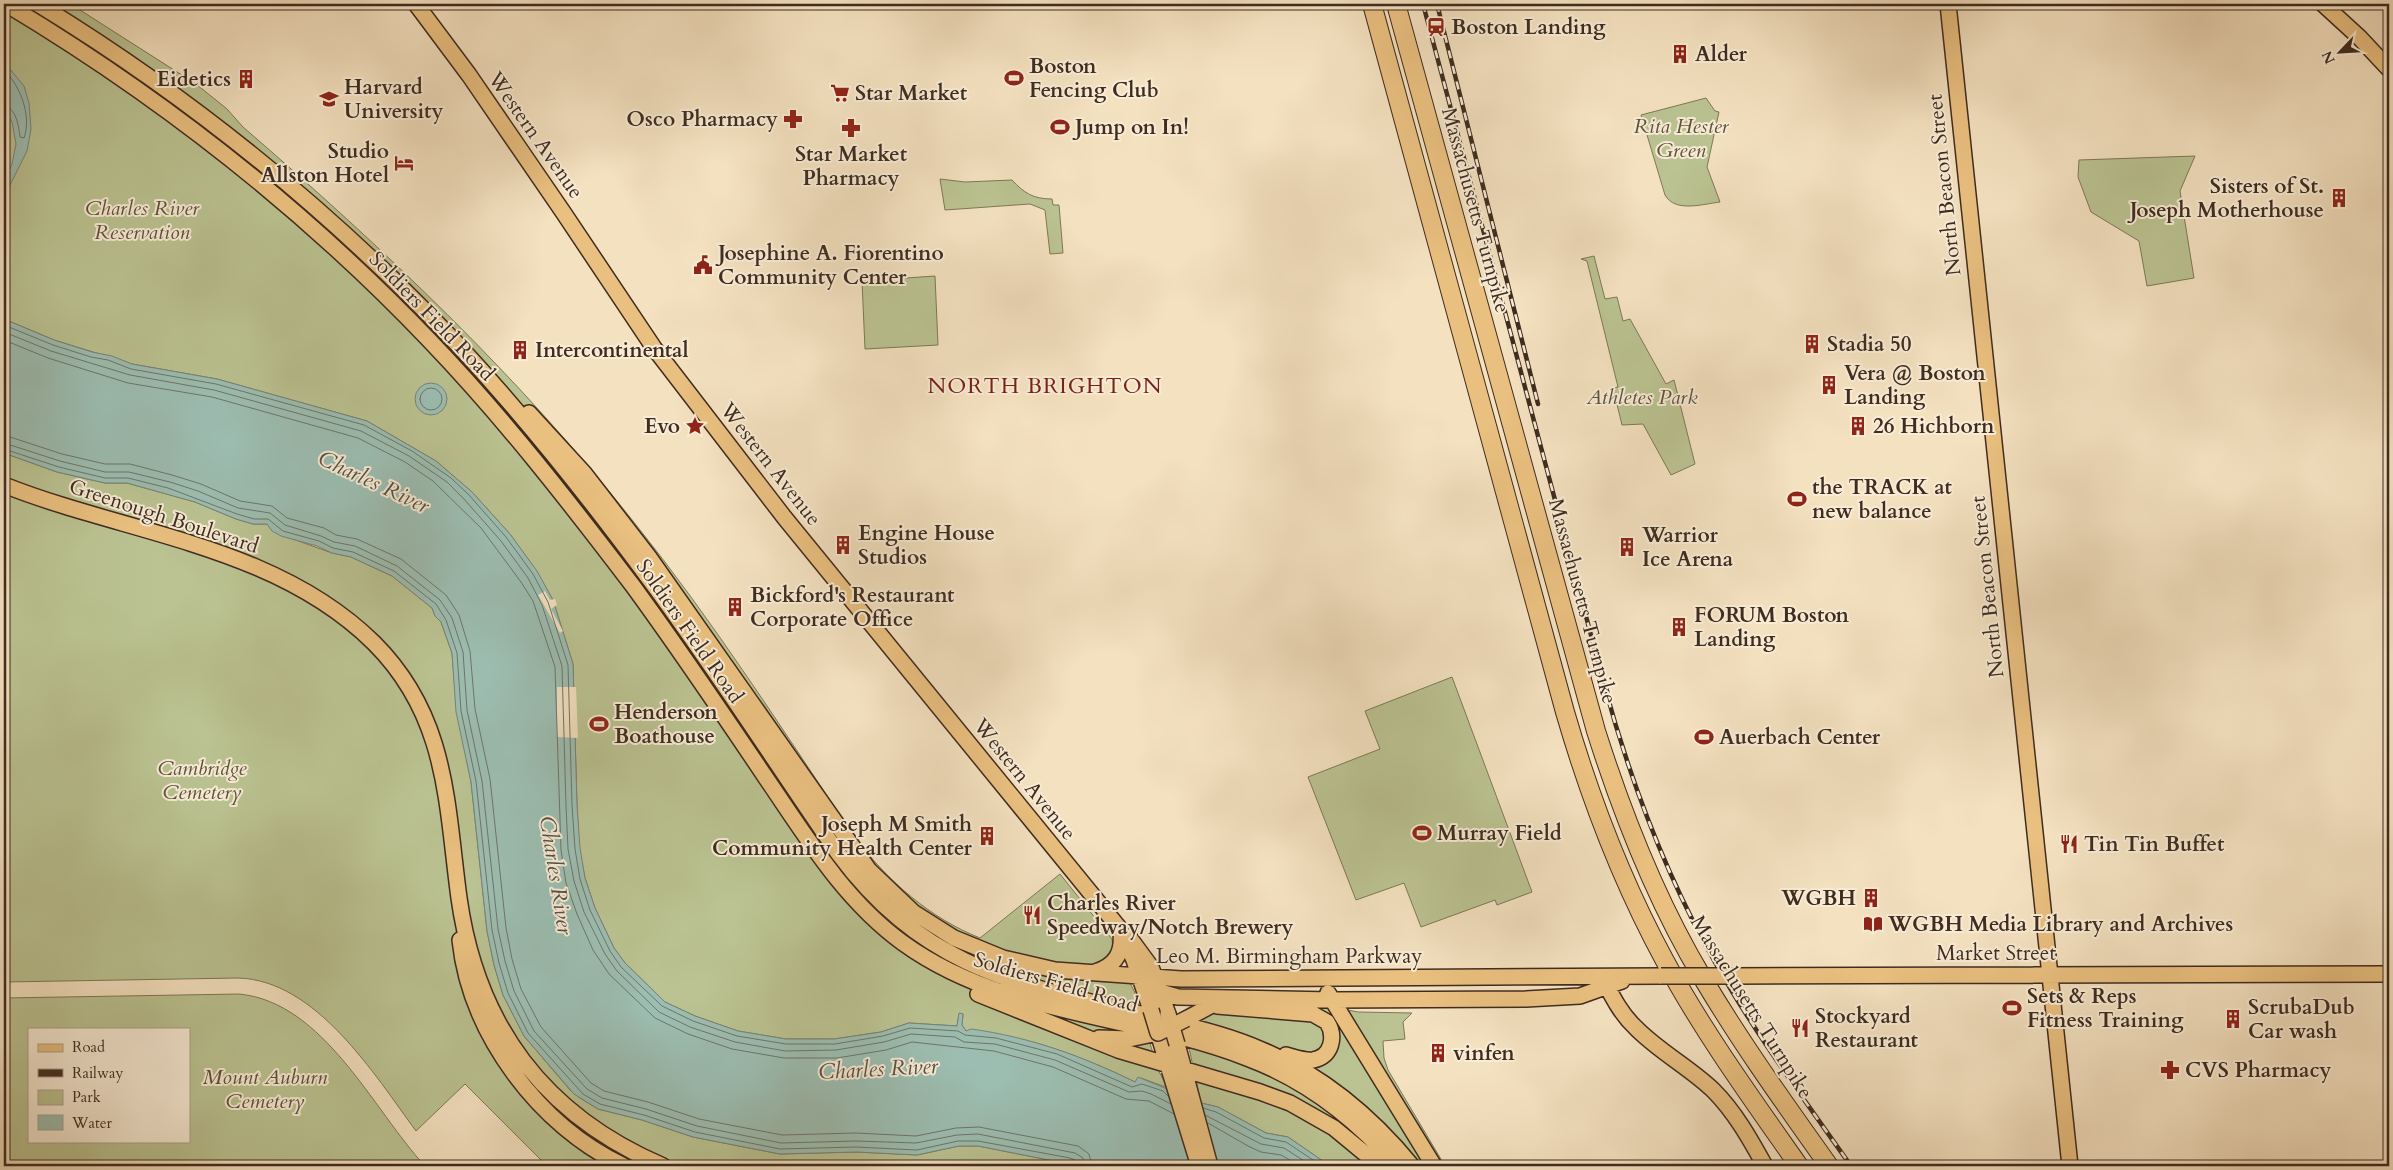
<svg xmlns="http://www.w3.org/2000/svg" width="2393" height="1170" font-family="Cardo,serif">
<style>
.green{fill:#bbc392;stroke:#7d7859;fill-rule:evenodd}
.water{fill:#9cbeb2;stroke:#778478}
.pier{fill:#f4e1c0}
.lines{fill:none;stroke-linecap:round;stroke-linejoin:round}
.shore{stroke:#6e7569;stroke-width:1}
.major-casing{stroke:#3f2c20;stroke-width:18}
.highway-casing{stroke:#3f2c20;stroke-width:20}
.major{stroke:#eac080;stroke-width:15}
.highway{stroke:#eac080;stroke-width:18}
.rail-casing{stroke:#3f2c20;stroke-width:4.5}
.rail{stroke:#f8ecd6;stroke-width:2.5;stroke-dasharray:8;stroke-linecap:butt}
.major-bridge-casing{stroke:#3f2c20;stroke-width:18;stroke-linecap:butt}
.major-bridge{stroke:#eac080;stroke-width:15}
.labels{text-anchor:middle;stroke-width:4;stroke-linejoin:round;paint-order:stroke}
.poi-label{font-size:21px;font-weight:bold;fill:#3f2c20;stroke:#f8ecd6;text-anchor:start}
.park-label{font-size:21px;font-style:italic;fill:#5e523c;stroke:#f8ecd6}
.street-label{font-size:21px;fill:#3f2c20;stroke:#f8ecd6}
.neighbourhood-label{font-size:22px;letter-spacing:1px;fill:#7a1f14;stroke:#f8ecd6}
.water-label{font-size:22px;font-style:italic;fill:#565044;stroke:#f8ecd6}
</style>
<rect width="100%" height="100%" fill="#f4e1c0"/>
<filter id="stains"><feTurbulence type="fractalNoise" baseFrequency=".004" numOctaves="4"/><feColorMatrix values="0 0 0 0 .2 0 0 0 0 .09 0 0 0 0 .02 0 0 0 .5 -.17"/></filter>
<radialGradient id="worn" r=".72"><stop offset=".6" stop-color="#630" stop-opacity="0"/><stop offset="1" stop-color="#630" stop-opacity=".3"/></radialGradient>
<!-- green -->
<path class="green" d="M4,4H67L80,10L196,84L227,109L243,127C383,248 518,375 633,521C714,622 784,732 856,839C889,882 930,918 980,938L1060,874L1112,939L1113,949L1135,993L1158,1070L1168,1088L1141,1078L1135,1082C1081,1056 1027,1035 966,1031L962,1025L963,1014H959L957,1026L909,1023L881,1032L834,1039H786L738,1031L695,1016L665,1002L625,963L614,948L595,908L585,878L579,848L577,805L573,664L553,600L537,572L510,534L472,492L436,461L367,421L217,379L132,364L54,340L4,319Z
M1706,98L1715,111L1719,112L1707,167L1720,202C1703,204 1675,213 1665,195L1641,115Z
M2195,156L2180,191L2194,278L2147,286L2139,241L2091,212L2078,177L2079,160Z
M940,179L965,182L1012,180C1024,193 1033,199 1052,199L1053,205H1059L1063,253L1050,254L1045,210L1030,204L945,210Z
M1594,256L1605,299L1617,297L1623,321L1630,319L1666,384L1674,380L1695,464L1671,475L1643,424L1622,425L1613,388L1618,387L1587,261L1581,259Z
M935,276L938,345L865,349L862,281Z
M4,453L57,472L105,483H127L195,502L236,519L253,524H267L290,538L332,553L351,557L392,576L432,608L435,616L441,622L452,653L456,703L471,782L487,931L494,965L503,995L524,1036L570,1090L580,1098L598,1109L642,1120L693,1137L780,1154L856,1152L917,1155L959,1146H978L1079,1166H547L465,1084L416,1131C374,1074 316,980 238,978L4,982Z
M1452,677L1532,892L1497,905L1495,900L1421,927L1404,883L1356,900L1308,777L1380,749L1365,711Z
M239,994C324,1002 373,1110 425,1166H4V998ZM29,1029H189V1141H29Z
M1328,1006L1358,1012L1412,1013L1403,1022L1405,1039L1383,1041L1384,1058L1388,1070L1445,1166H1330L1288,1137L1266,1133L1218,1107L1201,1103L1187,1039L1188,1029L1203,1017L1230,1008Z"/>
<!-- water -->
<path class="water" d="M4,62L24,86L29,103L31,129L27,151L4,197V182L12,164L16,144L12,122L4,107Z
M4,319L54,340L92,352L112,356L132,364L217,379L367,421L436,461L472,492L510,534L537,571L553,600L573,664L577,805L580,848L585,878L595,908L614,948L625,963L665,1002L695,1016L738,1031L786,1039H834L881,1032L909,1023L957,1026L959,1013L963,1014L962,1025L966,1031L971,1029C1030,1037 1082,1056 1135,1082L1138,1077L1201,1103L1218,1107L1266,1133L1288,1137L1330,1166H1079L978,1146H959L917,1155L856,1152L780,1154L693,1137L642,1120L598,1109L574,1094L524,1036L503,995L494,965L487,931L471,782L456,712L452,653L441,622L435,616L432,608L392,576L351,557L332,553L317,546L281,536L272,531L267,524H253L236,519L195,502L127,483H105L57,472L4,453Z
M415 399a16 16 0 1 1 32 0a16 16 0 1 1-32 0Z"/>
<!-- pier -->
<path class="pier" d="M545,591L550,600L555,599L557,605L551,609L563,631L560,633L538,595Z
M557,687H576L578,738L557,737Z"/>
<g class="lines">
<!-- shore -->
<path class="shore" d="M4,70C20,85 32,116 24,138L20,137C19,127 16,107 4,106
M4,325L53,345L91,357L108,360L131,369L216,384L364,425L412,451L451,478L469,495L506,537L533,574L548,602L568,665L572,805L575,849L580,879L590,910L610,951L621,967L662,1006L693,1021L737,1036L786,1044H835L883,1036L910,1028L958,1031L965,1035L996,1038L1057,1054L1132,1087L1142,1084L1163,1091L1168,1096
M4,332L51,351L130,375L214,390L361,431L409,456L447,482L464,499L501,541L528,578L542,605L562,666L566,806L568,849L574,881L584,912L605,954L617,971L659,1012L690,1027L735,1042L785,1051L836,1050L884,1042L911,1034L955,1037L964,1042L995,1044L1055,1060L1129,1092L1142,1091L1151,1094L1171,1104
M4,340L48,358L128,383L212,397L358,438L405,462L433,481L481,528L521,582L533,601L555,667L561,850L566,883L577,914L593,950L609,974L655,1018L688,1034L732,1049L784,1058H837L886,1050L912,1042L994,1051L1053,1067L1126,1099L1149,1101L1174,1114
M420 399a11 11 0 1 1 22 0a11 11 0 1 1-22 0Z
M4,435L62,454L105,464H130L172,475L201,484L240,501L272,506L287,518L324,528L336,535L357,539L401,559L446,595L459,615L470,651L475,709L490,779L506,928L512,959L521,989L541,1027L591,1083L604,1091L648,1102L699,1119L782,1135L856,1133L916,1136L956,1128L979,1127L1078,1146L1089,1154L1092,1166
M4,443L60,461L105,472H129L170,482L198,491L238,508L270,513L285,525L321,536L334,542L355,546L397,566L440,600L452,618L463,652L467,710L482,781L498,929L505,961L514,991L534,1031L587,1089L602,1098L646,1109L697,1126L781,1143L856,1141L916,1143L957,1135L978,1134L1075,1153L1083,1158L1084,1166
M4,449L59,467L105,478H128L168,488L237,514L254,519H268L283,531L319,541L333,548L353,552L394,571L436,604L446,620L457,653L461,711L476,781L492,930L499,963L508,993L528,1033L583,1094L600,1104L644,1115L695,1132L780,1149L856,1147L917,1150L958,1141H978L1070,1158L1077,1161L1078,1166
M1203,1108L1216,1112L1264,1138L1286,1142L1322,1166
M1205,1115L1261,1144L1284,1148L1312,1166
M1208,1123L1248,1146L1261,1152L1281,1155L1300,1166"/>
<!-- major casing -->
<g class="major-casing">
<path id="major" d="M6,4C161,97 305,210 430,341C503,417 569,502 633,586C679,649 723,714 766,778C807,838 844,900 903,943C1004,1016 1134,1014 1247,1058C1306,1080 1356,1119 1397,1166
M38,4C192,98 335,215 459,346C527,419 591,500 650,580C716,669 775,762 838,853C926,972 1023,985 1157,1018C1192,1027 1228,1035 1262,1050C1322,1075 1371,1116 1412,1166
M416,4L469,75L563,212L654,348L784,517L1120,929L1134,960L1151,1010
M1948,4L2070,1166
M2323,4L2359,37L2389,69
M529,413L584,473L649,557L869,870L913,912L954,938L1003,958L1055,970L1181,979L1661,976
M4,485C127,534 275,545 374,643C448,717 446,802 459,898C477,1026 544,1115 663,1166
M1129,937L1151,967L1168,1014
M460,940C470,1034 539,1126 624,1166
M1095,972C1115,966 1123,953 1121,933
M1735,976L2389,974
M1141,977L1157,991L1178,997L1332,1000L1526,999L1580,996L1622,981
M1603,979C1612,996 1621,1014 1635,1027C1658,1051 1689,1067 1713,1090C1735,1112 1750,1139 1765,1166
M1328,993L1434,1166
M978,994L1118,1050L1260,1092L1290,1103L1334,1128L1380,1166
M1217,1006L1313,1014L1327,1022C1336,1036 1332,1057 1313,1060C1304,1061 1294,1057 1286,1055
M1186,1019L1225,998
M1099,1038L1129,1039L1158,1033L1199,1166
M1177,1044L1210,1166"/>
</g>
<!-- highway casing -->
<g class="highway-casing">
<path id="highway" d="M1372,4L1565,712C1590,798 1622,882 1665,961C1704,1033 1752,1099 1799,1166
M1396,4L1596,731C1623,816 1656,900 1702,977C1741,1043 1785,1104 1829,1166"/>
</g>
<!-- major -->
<use href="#major" class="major"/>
<!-- highway -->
<use href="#highway" class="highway"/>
<!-- rail casing -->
<g class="rail-casing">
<path id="rail" d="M1423,4L1604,684C1631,784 1668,881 1720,971C1759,1039 1806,1102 1851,1166
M1437,4L1538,404"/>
</g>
<!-- rail -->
<use href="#rail" class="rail"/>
<!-- major-bridge casing -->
<g class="major-bridge-casing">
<path id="major-bridge" d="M1661,976H1735
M1151,1010L1158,1033L1186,1019
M1168,1014L1177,1044"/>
</g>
<!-- major-bridge -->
<use href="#major-bridge" class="major-bridge"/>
</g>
<!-- icons -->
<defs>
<g id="station-bare" transform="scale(1.5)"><path d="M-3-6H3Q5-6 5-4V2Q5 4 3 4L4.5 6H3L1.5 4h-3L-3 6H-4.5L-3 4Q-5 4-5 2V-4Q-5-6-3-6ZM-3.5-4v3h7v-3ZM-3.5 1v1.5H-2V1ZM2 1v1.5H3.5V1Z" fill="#8f2418" stroke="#f8ecd6" stroke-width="2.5" paint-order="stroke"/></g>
<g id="building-bare" transform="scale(1.5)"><path d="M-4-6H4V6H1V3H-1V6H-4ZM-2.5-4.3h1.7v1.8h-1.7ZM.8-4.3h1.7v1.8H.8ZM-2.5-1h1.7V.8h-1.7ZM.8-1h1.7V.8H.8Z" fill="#8f2418" stroke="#f8ecd6" stroke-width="2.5" paint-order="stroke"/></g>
<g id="stadium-bare" transform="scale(1.5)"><path d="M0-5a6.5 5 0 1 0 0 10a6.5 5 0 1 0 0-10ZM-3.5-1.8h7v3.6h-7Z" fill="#8f2418" stroke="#f8ecd6" stroke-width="2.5" paint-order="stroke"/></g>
<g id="supermarket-bare" transform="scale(1.5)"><path d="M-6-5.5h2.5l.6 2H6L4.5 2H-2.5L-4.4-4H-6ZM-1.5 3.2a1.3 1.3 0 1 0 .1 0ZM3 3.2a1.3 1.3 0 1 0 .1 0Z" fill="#8f2418" stroke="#f8ecd6" stroke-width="2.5" paint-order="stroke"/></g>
<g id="university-bare" transform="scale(1.5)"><path d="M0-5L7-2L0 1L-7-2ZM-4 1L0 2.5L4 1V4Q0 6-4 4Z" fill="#8f2418" stroke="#f8ecd6" stroke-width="2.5" paint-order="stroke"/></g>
<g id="pharmacy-bare" transform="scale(1.5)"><path d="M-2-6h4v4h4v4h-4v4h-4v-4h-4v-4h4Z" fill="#8f2418" stroke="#f8ecd6" stroke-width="2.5" paint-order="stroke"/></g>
<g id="hotel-bare" transform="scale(1.5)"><path d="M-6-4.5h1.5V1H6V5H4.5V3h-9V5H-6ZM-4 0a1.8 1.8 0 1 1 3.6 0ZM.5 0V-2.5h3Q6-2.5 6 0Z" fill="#8f2418" stroke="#f8ecd6" stroke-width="2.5" paint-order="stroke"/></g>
<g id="civic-bare" transform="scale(1.5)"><path d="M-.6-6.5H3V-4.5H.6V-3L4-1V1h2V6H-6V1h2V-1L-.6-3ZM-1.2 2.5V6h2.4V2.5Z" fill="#8f2418" stroke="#f8ecd6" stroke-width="2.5" paint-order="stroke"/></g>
<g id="sight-bare" transform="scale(1.5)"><path d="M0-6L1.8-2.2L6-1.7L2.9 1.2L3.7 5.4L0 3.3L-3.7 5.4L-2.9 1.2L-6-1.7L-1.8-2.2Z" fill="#8f2418" stroke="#f8ecd6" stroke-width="2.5" paint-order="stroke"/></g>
<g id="restaurant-bare" transform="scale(1.5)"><path d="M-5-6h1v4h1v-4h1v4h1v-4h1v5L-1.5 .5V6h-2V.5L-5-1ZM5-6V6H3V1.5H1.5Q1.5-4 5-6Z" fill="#8f2418" stroke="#f8ecd6" stroke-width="2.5" paint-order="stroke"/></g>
<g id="library-bare" transform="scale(1.5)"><path d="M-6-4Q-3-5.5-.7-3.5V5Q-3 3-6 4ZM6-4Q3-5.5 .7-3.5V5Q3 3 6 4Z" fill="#8f2418" stroke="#f8ecd6" stroke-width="2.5" paint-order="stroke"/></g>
</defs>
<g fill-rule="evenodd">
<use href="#station-bare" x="1436" y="27"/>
<use href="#building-bare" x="1680" y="54"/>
<use href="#stadium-bare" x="1014" y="78"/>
<use href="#building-bare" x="246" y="79"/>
<use href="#supermarket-bare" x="840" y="93"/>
<use href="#university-bare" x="329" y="99"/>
<use href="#pharmacy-bare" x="793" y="119"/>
<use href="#stadium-bare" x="1060" y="127"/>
<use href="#pharmacy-bare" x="851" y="128"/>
<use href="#hotel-bare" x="404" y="163"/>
<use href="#building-bare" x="2339" y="198"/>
<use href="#civic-bare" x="703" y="265"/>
<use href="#building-bare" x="1812" y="344"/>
<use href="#building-bare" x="520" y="350"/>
<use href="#building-bare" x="1829" y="385"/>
<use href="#sight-bare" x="695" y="426"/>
<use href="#building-bare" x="1858" y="426"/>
<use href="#stadium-bare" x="1797" y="499"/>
<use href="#building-bare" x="843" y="545"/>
<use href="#building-bare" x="1627" y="547"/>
<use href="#building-bare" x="735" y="607"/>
<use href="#building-bare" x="1679" y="627"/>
<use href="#stadium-bare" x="599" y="724"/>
<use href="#stadium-bare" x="1704" y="737"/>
<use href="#stadium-bare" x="1422" y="833"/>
<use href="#building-bare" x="987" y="836"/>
<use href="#restaurant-bare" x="2069" y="844"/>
<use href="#building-bare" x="1871" y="898"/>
<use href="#restaurant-bare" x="1032" y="915"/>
<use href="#library-bare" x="1873" y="924"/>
<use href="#stadium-bare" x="2012" y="1008"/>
<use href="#building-bare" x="2233" y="1019"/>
<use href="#restaurant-bare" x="1800" y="1028"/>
<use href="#building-bare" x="1438" y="1053"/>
<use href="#pharmacy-bare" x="2170" y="1070"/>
</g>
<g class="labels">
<!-- poi labels -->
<g class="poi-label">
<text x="1451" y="34">Boston Landing</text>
<text x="1695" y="61">Alder</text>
<text x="1029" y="73">Boston<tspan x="1029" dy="24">Fencing Club</tspan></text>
<text x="231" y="86" text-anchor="end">Eidetics</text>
<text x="344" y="94">Harvard<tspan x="344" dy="24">University</tspan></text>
<text x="855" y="100">Star Market</text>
<text x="778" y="126" text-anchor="end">Osco Pharmacy</text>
<text x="1075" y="134">Jump on In!</text>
<text x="389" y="158" text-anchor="end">Studio<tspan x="389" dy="24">Allston Hotel</tspan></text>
<text x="851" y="161" text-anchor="middle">Star Market<tspan x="851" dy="24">Pharmacy</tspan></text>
<text x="2324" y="193" text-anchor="end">Sisters of St.<tspan x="2324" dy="24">Joseph Motherhouse</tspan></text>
<text x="718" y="260">Josephine A. Fiorentino<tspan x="718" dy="24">Community Center</tspan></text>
<text x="1827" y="351">Stadia 50</text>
<text x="535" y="357">Intercontinental</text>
<text x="1844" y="380">Vera @ Boston<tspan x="1844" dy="24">Landing</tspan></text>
<text x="680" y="433" text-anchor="end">Evo</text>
<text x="1873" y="433">26 Hichborn</text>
<text x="1812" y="494">the TRACK at<tspan x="1812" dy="24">new balance</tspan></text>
<text x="858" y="540">Engine House<tspan x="858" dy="24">Studios</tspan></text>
<text x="1642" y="542">Warrior<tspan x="1642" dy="24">Ice Arena</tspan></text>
<text x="750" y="602">Bickford's Restaurant<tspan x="750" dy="24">Corporate Office</tspan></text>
<text x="1694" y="622">FORUM Boston<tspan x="1694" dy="24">Landing</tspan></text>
<text x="614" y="719">Henderson<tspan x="614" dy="24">Boathouse</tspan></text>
<text x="1719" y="744">Auerbach Center</text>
<text x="972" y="831" text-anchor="end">Joseph M Smith<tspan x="972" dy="24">Community Health Center</tspan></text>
<text x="1437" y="840">Murray Field</text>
<text x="2084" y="851">Tin Tin Buffet</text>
<text x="1856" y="905" text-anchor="end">WGBH</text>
<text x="1047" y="910">Charles River<tspan x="1047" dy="24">Speedway/Notch Brewery</tspan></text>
<text x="1888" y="931">WGBH Media Library and Archives</text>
<text x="2027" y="1003">Sets &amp; Reps<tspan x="2027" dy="24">Fitness Training</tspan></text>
<text x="2248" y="1014">ScrubaDub<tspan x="2248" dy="24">Car wash</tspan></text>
<text x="1815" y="1023">Stockyard<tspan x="1815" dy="24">Restaurant</tspan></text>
<text x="1453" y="1060">vinfen</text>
<text x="2185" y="1077">CVS Pharmacy</text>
</g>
<!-- park labels -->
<g class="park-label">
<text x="1681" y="133">Rita Hester<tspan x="1681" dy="24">Green</tspan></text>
<text x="142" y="215">Charles River<tspan x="142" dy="24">Reservation</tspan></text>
<text x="1642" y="404">Athletes Park</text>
<text x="202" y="775">Cambridge<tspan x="202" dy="24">Cemetery</tspan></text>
<text x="265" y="1084">Mount Auburn<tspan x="265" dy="24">Cemetery</tspan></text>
</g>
<!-- street labels -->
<g class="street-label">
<text transform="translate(536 135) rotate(55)" y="7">Western Avenue</text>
<text transform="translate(1944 185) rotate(-96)" y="7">North Beacon Street</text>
<text transform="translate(1476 210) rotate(75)" y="7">Massachusetts Turnpike</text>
<text transform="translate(432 316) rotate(46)" y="7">Soldiers Field Road</text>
<text transform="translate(771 464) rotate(52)" y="7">Western Avenue</text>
<text transform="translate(164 516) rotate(18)" y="7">Greenough Boulevard</text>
<text transform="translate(1987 587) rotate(-96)" y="7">North Beacon Street</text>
<text transform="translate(1583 601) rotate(75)" y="7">Massachusetts Turnpike</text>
<text transform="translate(690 631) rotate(55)" y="7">Soldiers Field Road</text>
<text transform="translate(1025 779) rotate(51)" y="7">Western Avenue</text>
<text x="1996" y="960">Market Street</text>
<text x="1289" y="963">Leo M. Birmingham Parkway</text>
<text transform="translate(1056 982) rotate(16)" y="7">Soldiers Field Road</text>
<text transform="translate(1752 1007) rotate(58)" y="7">Massachusetts Turnpike</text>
</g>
<!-- neighbourhood labels -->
<g class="neighbourhood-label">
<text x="1045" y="393">NORTH BRIGHTON</text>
</g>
<!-- water labels -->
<g class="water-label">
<text transform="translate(374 481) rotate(25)" y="8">Charles River</text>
<text transform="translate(557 875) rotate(81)" y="8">Charles River</text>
<text transform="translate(878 1068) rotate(-3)" y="8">Charles River</text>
</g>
</g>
<!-- margin -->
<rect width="2393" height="1170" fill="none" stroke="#f4e1c0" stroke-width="20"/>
<rect x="5" y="5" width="2383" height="1160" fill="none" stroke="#3f2c20" stroke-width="2.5"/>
<rect x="10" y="10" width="2373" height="1150" fill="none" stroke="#3f2c20"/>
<!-- legend -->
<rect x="28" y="1028" width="162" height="115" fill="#f8ecd6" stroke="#ae9f8d"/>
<rect x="38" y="1044" width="25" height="8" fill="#eac080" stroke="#ae9f8d"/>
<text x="72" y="1052" font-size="15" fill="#3f2c20">Road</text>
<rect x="38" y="1069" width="25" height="8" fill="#3f2c20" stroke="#ae9f8d"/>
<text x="72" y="1078" font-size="15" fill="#3f2c20">Railway</text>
<rect x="38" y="1090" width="25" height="15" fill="#bbc392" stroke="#ae9f8d"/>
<text x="72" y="1102" font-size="15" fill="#3f2c20">Park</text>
<rect x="38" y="1115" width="25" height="15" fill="#9cbeb2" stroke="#ae9f8d"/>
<text x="72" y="1128" font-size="15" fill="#3f2c20">Water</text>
<!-- north arrow -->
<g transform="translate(2340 52) rotate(245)" stroke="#f8ecd6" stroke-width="4" paint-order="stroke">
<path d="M0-4L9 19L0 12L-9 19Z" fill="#3f2c20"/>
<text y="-8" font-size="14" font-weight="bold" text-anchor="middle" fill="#3f2c20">N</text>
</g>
<rect width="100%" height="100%" filter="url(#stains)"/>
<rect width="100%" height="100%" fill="url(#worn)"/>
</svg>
